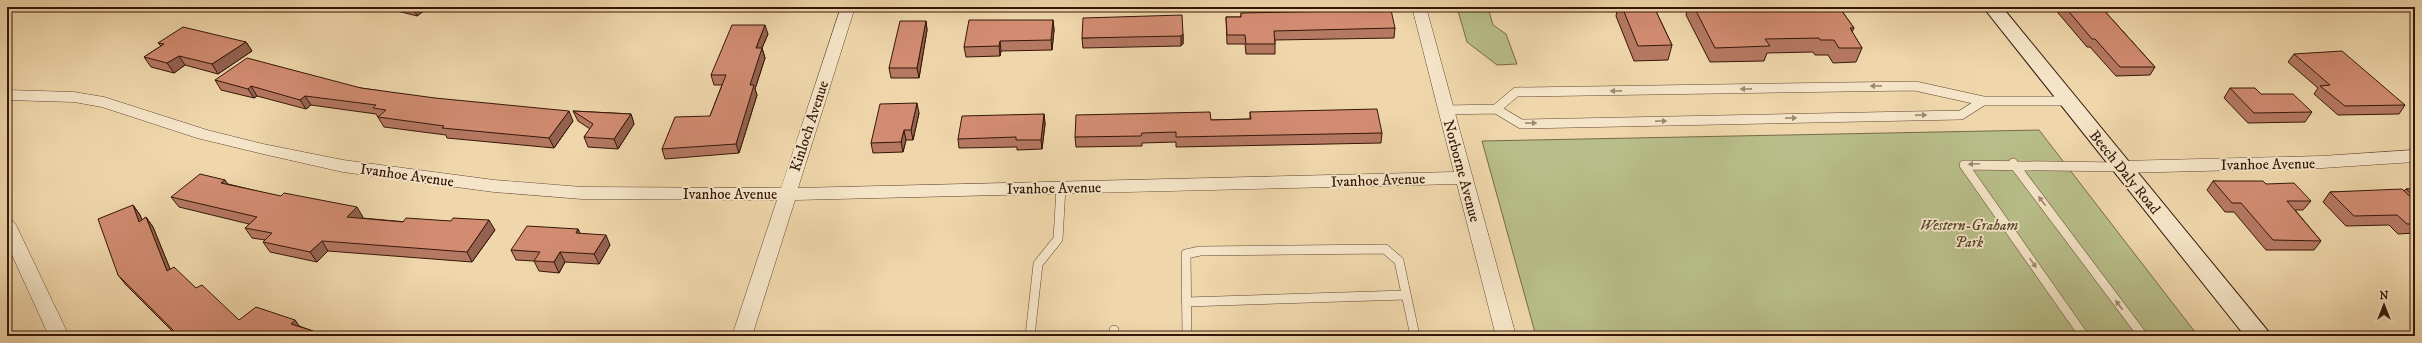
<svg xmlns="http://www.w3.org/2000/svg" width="2422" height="343" font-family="'IM FELL DW Pica',serif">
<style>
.green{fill:#b8be89;stroke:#776a48}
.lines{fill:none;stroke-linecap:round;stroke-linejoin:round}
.service-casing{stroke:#644631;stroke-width:10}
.minor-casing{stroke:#644631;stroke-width:1}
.secondary-casing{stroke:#361608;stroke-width:2}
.service{stroke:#f5e5c8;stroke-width:9}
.minor{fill:#f5e5c8;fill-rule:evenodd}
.secondary{fill:#f5e5c8;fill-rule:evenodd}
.wall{fill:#b57862;stroke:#361608}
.shaded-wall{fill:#936250;stroke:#361608}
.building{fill:#d28c72;stroke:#361608}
.oneway{fill:#9f8872}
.labels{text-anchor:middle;stroke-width:3.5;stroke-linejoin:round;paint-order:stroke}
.street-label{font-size:15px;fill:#361608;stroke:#f5e5c8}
.park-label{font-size:15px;font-style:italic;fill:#5d482f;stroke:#f5e5c8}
</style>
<rect width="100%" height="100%" fill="#efd7ab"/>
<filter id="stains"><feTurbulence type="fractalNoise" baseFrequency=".005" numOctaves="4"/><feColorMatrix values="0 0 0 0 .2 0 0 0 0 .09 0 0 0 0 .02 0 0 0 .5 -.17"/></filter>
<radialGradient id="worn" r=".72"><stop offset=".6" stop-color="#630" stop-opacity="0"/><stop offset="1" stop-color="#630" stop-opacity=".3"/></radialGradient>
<!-- green -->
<path class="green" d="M1458,11H1489L1493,25L1506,34L1517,64L1497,65L1467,42Z
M2039,130L2198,336H1536L1482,141Z"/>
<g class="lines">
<!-- service casing -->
<g class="service-casing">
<path id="service" d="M1496,109L1516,92L1915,86L1983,101H2068
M1446,110L1496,109L1521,124L1961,115L1983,101
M2013,163L2143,336
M1186,302L1406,295
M1114,330V336
M1030,336L1038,264L1058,239L1061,188
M1187,336L1186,254L1200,251L1385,249L1399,261L1415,336
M2084,336L1964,165L2121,167"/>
</g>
<!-- minor casing -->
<g class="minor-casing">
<path id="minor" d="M841,7H855L798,188L1454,172L1412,7H1426L1516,336H1496L1457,184L795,200L752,336H732L777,200L582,199L494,192L343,172L263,154L197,138L102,107L74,102L7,100V90L74,92L104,97L207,130L263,144L343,160L494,180L582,187L781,188Z
M2415,150V162L2322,168L2121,173L2115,171L2113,167L2115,163L2121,161L2322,156Z
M7,219L13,221L16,225L69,336H49L7,244Z"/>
</g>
<!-- secondary casing -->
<g class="secondary-casing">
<path id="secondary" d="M1983,7H2002L2272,336H2245Z"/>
</g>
<!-- service -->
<use href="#service" class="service"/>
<!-- minor -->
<use href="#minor" class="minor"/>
<!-- secondary -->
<use href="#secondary" class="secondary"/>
</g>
<!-- wall -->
<path class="wall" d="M382,7H429L417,16Z
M1618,7H1654L1672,45L1668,60L1634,61L1616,16Z
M1688,7H1839L1854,28L1852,32L1862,48L1856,62L1833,63L1828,55H1815L1813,52L1767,53L1764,61L1710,62L1686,15Z
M2053,7H2101L2155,67L2150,75L2116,76L2090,47H2087Z
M1241,13L1395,28L1394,38L1275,40V54H1246L1245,44H1227L1226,17H1241Z
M1053,20L1054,30L1052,50L1001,51L1000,56L966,57L964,47Z
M926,21L927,30L919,78H891L889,68Z
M768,34L762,48L765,58L755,89L757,95L739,153L665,159L662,149L710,116L722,85H714L711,75Z
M1183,34V44L1181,46L1083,48L1082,38Z
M246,42L252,51L218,74L185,65L174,73L151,67L144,57L161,46L158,43Z
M2294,54L2405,105L2399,114L2338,115L2314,94L2318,88L2288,62Z
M215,80L361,88L573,121L554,148L447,138L446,135L384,127L376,114L311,105L306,109L257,96L254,98L221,90Z
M2230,88L2312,112L2305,122L2248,123L2224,98Z
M573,111L631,114L634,124L618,149L588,147L584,137L590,129L578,121Z
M1250,112L1382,133L1381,143L1176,147V142L1142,143V146L1076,147L1075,137L1211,120L1250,119Z
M919,113L913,140H906L903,152L873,153L871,143Z
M1044,114L1045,124L1042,149L1017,150V147L959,148L958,139Z
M2213,181L2266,184L2311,201L2303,210H2295L2321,241L2314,250H2266L2234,212H2225L2207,190Z
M228,184L363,217L362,218L495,230L472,262L328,251L317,262L270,252L263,242L265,240L252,238L245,228L249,224L179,207L171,197Z
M2406,189H2415V233L2398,234L2389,225L2346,226L2323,202L2330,192L2404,191Z
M133,205L140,215L142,220L146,217L153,227L170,269L239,320H295L299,326L313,331L316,336H177L126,285L118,275Z
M578,229L580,234L610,245L599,264L565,262L559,273L539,271L534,261L516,260L511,250Z"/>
<!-- shaded-wall -->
<path class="shaded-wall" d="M413,7H429L417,16Z
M1053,20L1054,30L1052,50L1051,40Z
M926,21L927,30L919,78L917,68Z
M765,25L768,34L762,48L765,58L755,89L757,95L739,153L736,144L750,85L756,48Z
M1183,34V44L1181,46V36Z
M1000,41L1001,51L1000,56L999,46Z
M246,42L252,51L218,74L212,64Z
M179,56L185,65L174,73L167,63Z
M251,86L257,96L254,98L248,89Z
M305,96L311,105L306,109L300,100Z
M917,103L919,113L913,140L911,130Z
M569,111L573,121L554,148L549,138Z
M631,114L634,124L618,149L614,139Z
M1044,114L1045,124L1042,149L1041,140Z
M904,130L906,140L903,152L901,142Z
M225,180L232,190L221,183Z
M133,205L140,215L147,232L139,222Z
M357,207L363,217L353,227L347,217Z
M146,217L153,227L175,281L167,271Z
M489,220L495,230L472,262L467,252Z
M578,229L583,239L576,233Z
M606,235L610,245L599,264L594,254Z
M322,241L328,251L317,262L310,252Z
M560,252L565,262L559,273L554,262Z
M295,320L302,330L291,324Z
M313,331L316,336H307Z"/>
<!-- building -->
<path class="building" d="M1622,7H1654L1672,45L1638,46Z
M1694,7H1839L1854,28H1850L1862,48H1839L1834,40H1820L1819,38L1765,39L1770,46L1715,48Z
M2065,7H2101L2155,67H2120L2095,39H2092Z
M1391,10L1395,28L1274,31L1275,44H1246L1245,35H1227L1226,17H1241V13Z
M1182,15L1183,34L1181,36L1082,38L1083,18Z
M969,20H1053L1051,40L1000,41L999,46L964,47Z
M900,21H926L917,68H889Z
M732,25H765L756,48H762L750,85H754L736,144L662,149L675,117L710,116L726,75H711Z
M183,27L246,42L212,64L179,56L167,63L144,57L164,44L158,43Z
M2342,51L2405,105L2345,106L2320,86L2330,85L2294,54Z
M247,58L361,88L435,98L569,111L549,138L442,128L444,126L378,117L386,110L373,108L376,105L305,96L300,100L251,86L248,89L215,80Z
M2230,88H2255L2261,94H2293L2312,112L2254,113Z
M917,103L911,130H904L901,142L871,143L880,104Z
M1377,109L1382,133L1176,137V132L1142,133L1141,136L1075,137L1076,115L1210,112L1211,120L1251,119L1250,112Z
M573,111L631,114L614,139L584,137L593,124Z
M1044,114L1041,140H1016V137L958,139L962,116Z
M200,174L225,180L221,183L281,196L284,193L357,207L347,217L403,222L406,218L451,221L453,218L489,220L467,252L322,241L310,252L263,242L272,233L245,228L257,217L171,197Z
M2213,181H2263L2266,184L2294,183L2311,201H2287L2321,241L2273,240L2241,203H2232Z
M2402,189L2415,201V224H2407L2397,215L2354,216L2330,192Z
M2406,189H2415V197Z
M133,205L139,222L146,217L167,271L174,267L196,288L202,285L239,320L256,307L295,320L291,324L313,331L307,336H179L118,275L98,219Z
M527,226L578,229L576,233L606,235L594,254L560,252L554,262L534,261L540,252L511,250Z"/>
<!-- one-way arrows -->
<defs><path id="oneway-solid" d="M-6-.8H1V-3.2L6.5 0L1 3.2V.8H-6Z"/></defs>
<g class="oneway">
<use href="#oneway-solid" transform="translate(1876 86) rotate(179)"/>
<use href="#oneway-solid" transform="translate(1746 89) rotate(179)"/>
<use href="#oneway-solid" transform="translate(1616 91) rotate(179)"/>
<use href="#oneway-solid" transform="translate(1921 115) rotate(-1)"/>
<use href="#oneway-solid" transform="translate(1791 118) rotate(-1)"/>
<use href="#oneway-solid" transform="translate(1661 121) rotate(-1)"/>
<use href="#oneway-solid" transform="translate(1531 123) rotate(-1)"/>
<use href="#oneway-solid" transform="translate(1974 164) rotate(178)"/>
<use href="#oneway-solid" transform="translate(2042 201) rotate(-127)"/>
<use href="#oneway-solid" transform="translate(2033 263) rotate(55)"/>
<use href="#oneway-solid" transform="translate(2119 305) rotate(-127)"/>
</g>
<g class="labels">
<!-- street labels -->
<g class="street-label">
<text transform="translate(809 126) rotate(-72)" y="5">Kinloch Avenue</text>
<text transform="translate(2268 164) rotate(-1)" y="5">Ivanhoe Avenue</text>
<text transform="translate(1462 171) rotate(75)" y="5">Norborne Avenue</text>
<text transform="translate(2125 172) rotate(51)" y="5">Beech Daly Road</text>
<text transform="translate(407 175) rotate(8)" y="5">Ivanhoe Avenue</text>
<text transform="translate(1378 180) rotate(-2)" y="5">Ivanhoe Avenue</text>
<text transform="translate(1054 188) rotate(-1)" y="5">Ivanhoe Avenue</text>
<text x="730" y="199">Ivanhoe Avenue</text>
</g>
<!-- park labels -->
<g class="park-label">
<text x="1969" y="230">Western-Graham<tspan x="1969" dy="17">Park</tspan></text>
</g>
</g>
<!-- margin -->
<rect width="2422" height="343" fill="none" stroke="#efd7ab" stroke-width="24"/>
<rect x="8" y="8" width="2406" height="327" fill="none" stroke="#361608" stroke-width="2"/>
<rect x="12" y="12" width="2398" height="319" fill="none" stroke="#361608"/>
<!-- north arrow -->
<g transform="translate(2384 305)" stroke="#f5e5c8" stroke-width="3" paint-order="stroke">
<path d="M0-3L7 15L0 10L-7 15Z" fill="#361608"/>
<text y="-6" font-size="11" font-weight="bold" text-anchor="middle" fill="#361608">N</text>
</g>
<rect width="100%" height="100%" filter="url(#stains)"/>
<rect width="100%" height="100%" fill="url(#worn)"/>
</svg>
